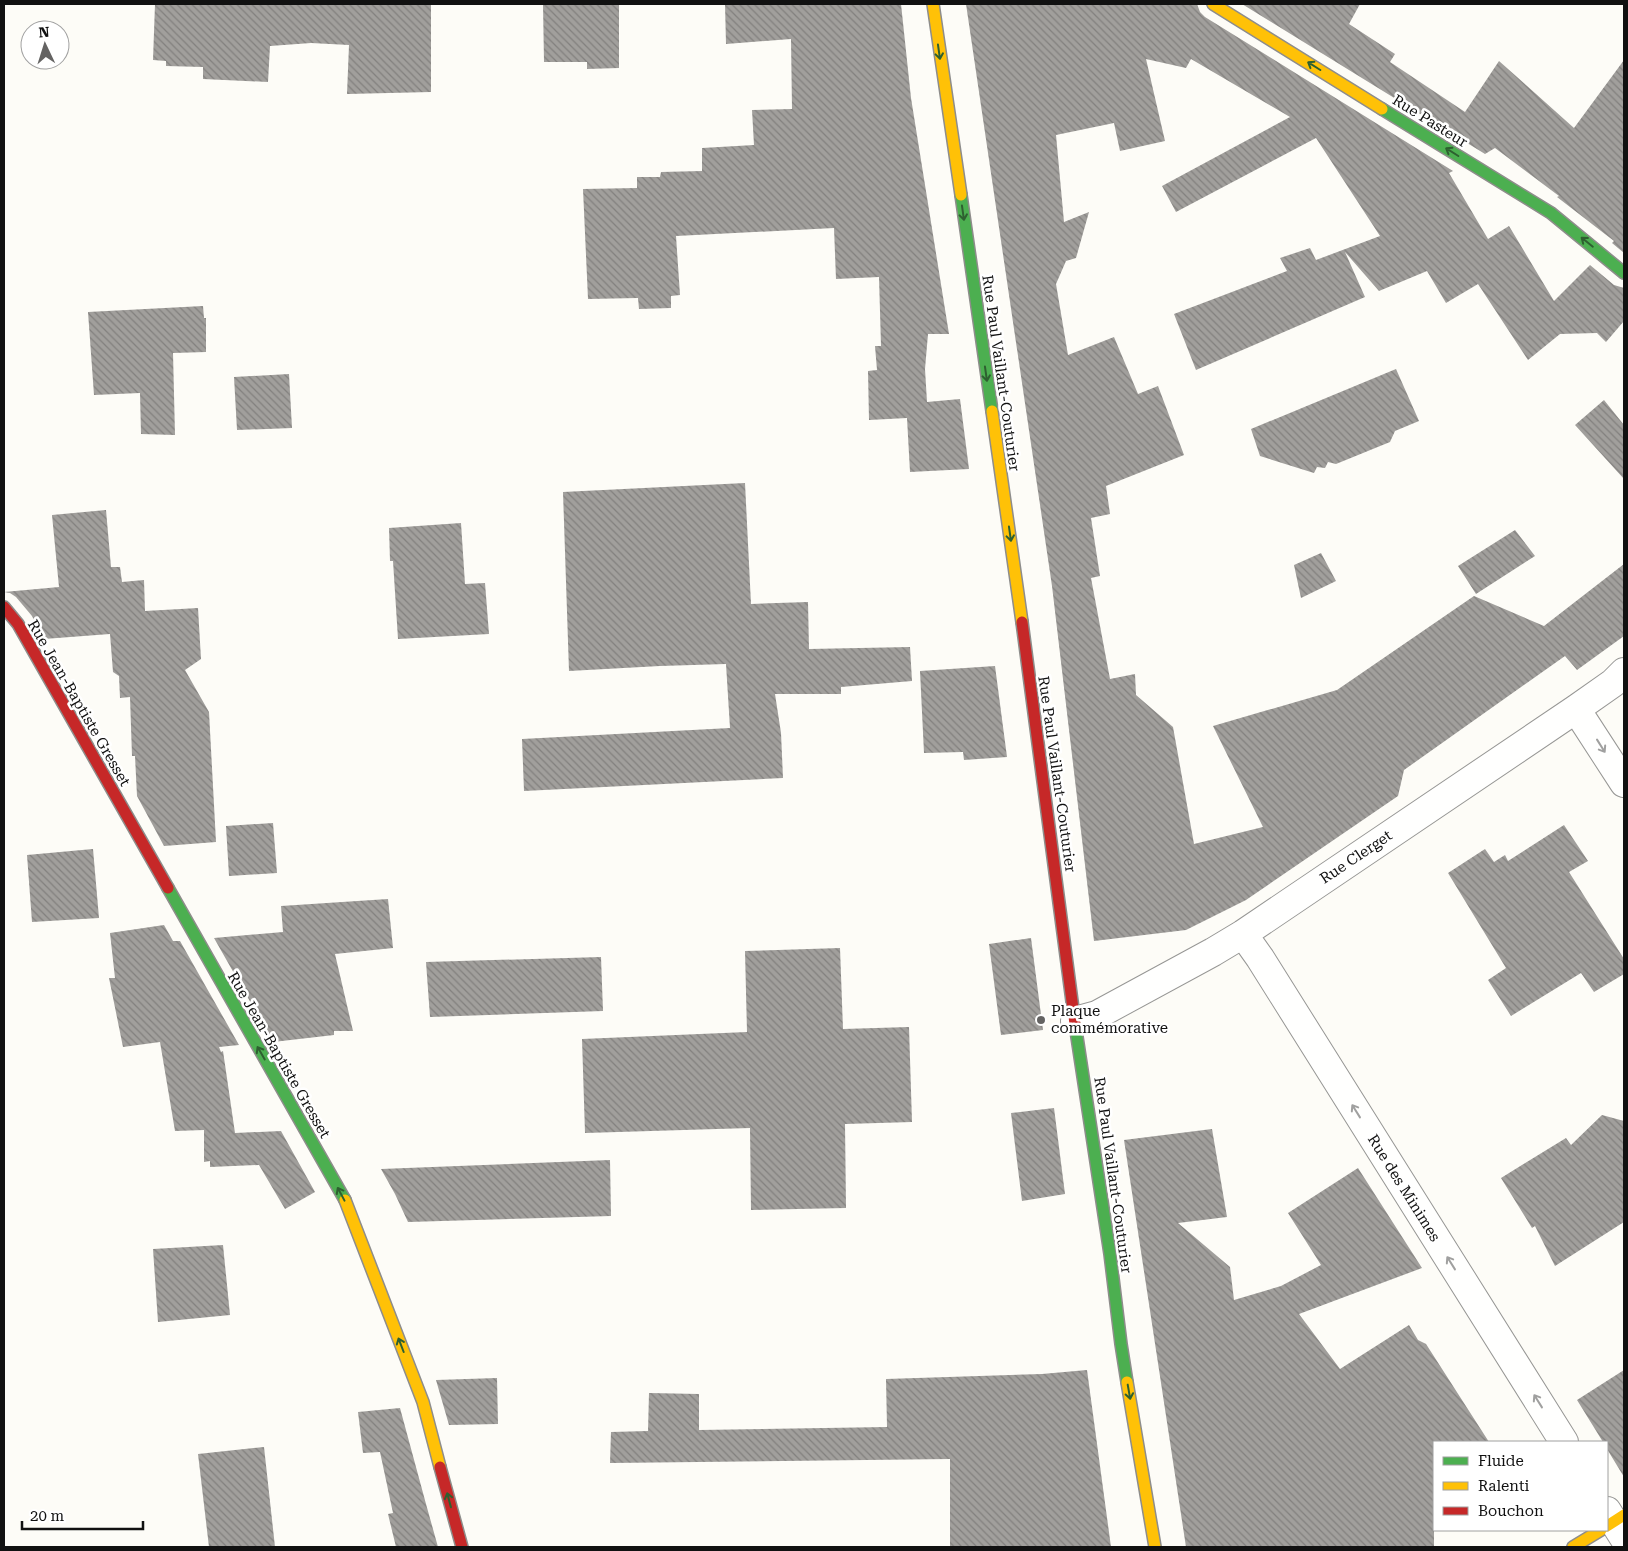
<svg xmlns="http://www.w3.org/2000/svg" width="1628" height="1551" font-family="'Roboto Serif',serif">
<style>
.building{fill:url(#building-back-hatch)}
.lines{fill:none;stroke-linecap:round;stroke-linejoin:round}
.street-casing{stroke:#979795;stroke-width:30}
.fast-casing{stroke:#8e8d8b;stroke-width:14}
.slow-casing{stroke:#8e8d8b;stroke-width:14}
.jam-casing{stroke:#8e8d8b;stroke-width:14}
.street{stroke:#fffffe;stroke-width:28}
.fast{stroke:#4caf50;stroke-width:11}
.slow{stroke:#ffc107;stroke-width:11}
.jam{stroke:#c62828;stroke-width:11}
.oneway{stroke:#2e6030}
.oneway2{stroke:#a0a09f}
.poi-dot{fill:#646362;stroke:#fff;stroke-width:2}
.labels{text-anchor:middle;stroke-width:5;stroke-linejoin:round;paint-order:stroke}
.street-label{font-size:15px;fill:#111;stroke:#fff}
.poi-label{font-size:15px;fill:#111;stroke:#fff;text-anchor:start}
</style>
<defs>
<pattern id="building-back-hatch" width="6" height="6" patternUnits="userSpaceOnUse" patternTransform="scale(1.25)"><rect width="6" height="6" fill="#a19f9c"/><path d="M-1 5l2 2M0 0l6 6M5-1l2 2" fill="none" stroke="#82807e"/></pattern>
</defs>
<rect width="100%" height="100%" fill="#fdfcf7"/>
<!-- building -->
<path class="building" d="M155,4H431V92L347,94L349,45L311,43L270,46L268,82L203,79V67L166,66V61L153,60Z
M543,4H619V68L587,69V62H544Z
M725,4H901L911,98L949,334H928L925,369L927,402L960,399L969,469L910,472L907,418L869,420L868,371L877,370L875,346H881L879,277L836,279L834,228L676,236L680,295L671,296V308L639,309L638,298L588,299L583,189L637,188V177H660L661,172L702,171V148L754,145L752,110L792,109L791,39L726,44Z
M966,4H1197L1200,12L1205,17L1453,171L1449,173L1488,239L1509,226L1554,301L1590,265L1614,285L1624,288V321L1606,342L1597,333L1560,334L1528,360L1478,284L1446,303L1427,271L1379,291L1345,252L1365,297L1196,370L1174,314L1287,271L1280,258L1310,248L1316,260L1380,236L1316,138L1176,212L1162,186L1290,117L1191,59L1186,68L1146,59L1165,141L1120,151L1114,123L1056,135L1064,222L1089,212L1076,258L1066,261L1056,284L1068,355L1114,337L1138,394L1158,386L1184,455L1106,486L1110,514L1091,518L1100,576L1091,578L1110,679L1135,674L1136,695L1173,727L1194,844L1263,827L1213,726L1337,690L1474,596L1544,626L1624,564V636L1577,670L1565,656L1404,770L1398,796L1246,900L1186,930L1094,941L1052,586Z
M1242,4H1360L1349,24L1395,54L1390,62L1465,112L1499,61L1574,128L1624,60V253L1612,243L1614,241L1557,197L1559,196L1495,148L1485,154Z
M203,306L204,318H206V352L173,353L175,435L141,434L140,393L94,395L88,312Z
M1396,369L1419,421L1395,431L1390,442L1336,464L1328,462L1325,468L1317,467L1314,473L1260,456L1251,429Z
M289,374L292,428L237,430L234,377Z
M1604,400L1624,425V479L1575,425Z
M745,483L751,604L808,602L809,649L910,647L912,681L841,687V694H775L781,733L783,778L524,791L522,739L730,728L726,664L660,666L569,671L563,492Z
M106,510L111,567H120L122,582L144,580L145,611L198,608L201,659L185,670L209,712L216,842L164,846L137,796L135,756H132L130,697L120,698L119,676L113,672L110,634L44,639L32,616L16,597L10,593L4,592L59,587L52,515Z
M461,523L465,584L485,583L489,634L398,639L393,561H390L389,528Z
M1515,530L1535,556L1476,594L1458,566Z
M1321,553L1336,581L1301,598L1294,565Z
M995,666L1007,757L964,760L963,752L924,753L920,671Z
M273,823L277,873L229,876L226,826Z
M1564,825L1588,861L1569,872L1624,959V974L1594,992L1581,973L1511,1016L1488,980L1506,968L1448,873L1485,849L1494,862L1505,855L1508,861Z
M93,849L99,918L32,922L27,855Z
M388,899L393,948L335,954L353,1031H334V1035L273,1042L214,938L283,932L281,906Z
M164,925L173,941H180L239,1045L219,1047L221,1052L223,1051L235,1133L281,1131L315,1192L285,1209L259,1165L210,1167V1161L204,1162V1130L175,1131L160,1042L123,1047L109,978H115L110,933Z
M1031,938L1043,1030L1001,1035L989,944Z
M840,948L843,1029L909,1027L912,1122L845,1124L846,1208L751,1210L750,1128L585,1133L582,1039L747,1032L745,951Z
M601,957L603,1011L430,1017L426,962Z
M1054,1108L1065,1194L1022,1201L1011,1113Z
M1602,1115L1624,1121V1222L1555,1266L1535,1226L1532,1228L1501,1178L1566,1138L1571,1145Z
M1212,1129L1227,1217L1178,1223L1230,1267L1234,1300L1281,1286L1321,1265L1288,1213L1358,1168L1422,1268L1299,1314L1340,1369L1409,1325L1418,1340L1426,1344L1489,1442H1434V1547H1186L1124,1140Z
M610,1160L611,1216L408,1222L395,1194L381,1169Z
M223,1245L230,1315L158,1322L153,1249Z
M1087,1370L1111,1547H950V1459L610,1463L611,1432L648,1431L649,1393L699,1394V1430L887,1427L886,1379L1042,1374Z
M1624,1370V1477L1607,1449V1442H1603L1577,1400Z
M497,1378L498,1424L449,1425L436,1380Z
M400,1408L426,1504L438,1547H396L388,1514L393,1513L380,1452L363,1453L358,1412Z
M264,1447L275,1547H209L198,1454Z"/>
<g class="lines">
<!-- street casing -->
<g class="street-casing">
<path id="street" d="M1576,709L1624,783
M1243,934L1260,958L1564,1442
M1075,1021L1097,1015L1213,952L1243,934L1576,709L1613,683L1624,672
M1607,1511L1624,1538"/>
</g>
<!-- fast casing -->
<g class="fast-casing">
<path id="fast" d="M1382,109L1551,213L1624,273
M961,195L992,411
M168,888L345,1200
M1075,1024L1110,1254L1121,1344L1127,1382"/>
</g>
<!-- slow casing -->
<g class="slow-casing">
<path id="slow" d="M933,4L961,195
M1213,4L1382,109
M992,411L1022,622
M345,1200L423,1402L440,1467
M1127,1382L1155,1547
M1607,1526L1624,1515
M1573,1547L1601,1530"/>
</g>
<!-- jam casing -->
<g class="jam-casing">
<path id="jam" d="M4,607L18,624L168,888
M1022,622L1075,1024
M440,1467L462,1547"/>
</g>
<!-- street -->
<use href="#street" class="street"/>
<!-- fast -->
<use href="#fast" class="fast"/>
<!-- slow -->
<use href="#slow" class="slow"/>
<!-- jam -->
<use href="#jam" class="jam"/>
</g>
<!-- one-way arrows -->
<defs><path id="oneway-shaft" d="M-6 0H5M1.5-3L5.5 0L1.5 3" fill="none" stroke-width="1.6" stroke-linecap="round" stroke-linejoin="round" transform="scale(1.25)"/></defs>
<g class="oneway">
<use href="#oneway-shaft" transform="translate(939 52) rotate(82)"/>
<use href="#oneway-shaft" transform="translate(1314 66) rotate(-148)"/>
<use href="#oneway-shaft" transform="translate(1452 152) rotate(-148)"/>
<use href="#oneway-shaft" transform="translate(963 213) rotate(82)"/>
<use href="#oneway-shaft" transform="translate(1587 242) rotate(-141)"/>
<use href="#oneway-shaft" transform="translate(986 374) rotate(82)"/>
<use href="#oneway-shaft" transform="translate(1010 534) rotate(82)"/>
<use href="#oneway-shaft" transform="translate(261 1053) rotate(-120)"/>
<use href="#oneway-shaft" transform="translate(341 1194) rotate(-118)"/>
<use href="#oneway-shaft" transform="translate(401 1345) rotate(-111)"/>
<use href="#oneway-shaft" transform="translate(1129 1392) rotate(80)"/>
<use href="#oneway-shaft" transform="translate(449 1500) rotate(-105)"/>
</g>
<g class="oneway2">
<use href="#oneway-shaft" transform="translate(1601 746) rotate(58)"/>
<use href="#oneway-shaft" transform="translate(1356 1111) rotate(-122)"/>
<use href="#oneway-shaft" transform="translate(1451 1263) rotate(-122)"/>
<use href="#oneway-shaft" transform="translate(1538 1401) rotate(-122)"/>
</g>
<!-- markers -->
<circle class="poi-dot" cx="1041" cy="1020" r="5"/>
<g class="labels">
<!-- street labels -->
<g class="street-label">
<text transform="translate(1430 121) rotate(32)" y="5">Rue Pasteur</text>
<text transform="translate(1001 373) rotate(82)" y="5">Rue Paul Vaillant-Couturier</text>
<text transform="translate(79 703) rotate(60)" y="5">Rue Jean-Baptiste Gresset</text>
<text transform="translate(1057 774) rotate(82)" y="5">Rue Paul Vaillant-Couturier</text>
<text transform="translate(1356 857) rotate(-34)" y="5">Rue Clerget</text>
<text transform="translate(279 1055) rotate(60)" y="5">Rue Jean-Baptiste Gresset</text>
<text transform="translate(1113 1175) rotate(82)" y="5">Rue Paul Vaillant-Couturier</text>
<text transform="translate(1404 1188) rotate(58)" y="5">Rue des Minimes</text>
</g>
<!-- poi labels -->
<g class="poi-label">
<text x="1051" y="1016">Plaque<tspan x="1051" dy="17">commémorative</tspan></text>
</g>
</g>
<!-- border -->
<rect width="1628" height="1551" fill="none" stroke="#111111" stroke-width="10"/>
<!-- legend -->
<rect x="1433" y="1441" width="175" height="90" fill="#ffffff" stroke="#a0a0a0"/>
<rect x="1443" y="1457" width="25" height="8" fill="#4caf50" stroke="#a0a0a0"/>
<text x="1478" y="1466" font-size="15" fill="#111111">Fluide</text>
<rect x="1443" y="1482" width="25" height="8" fill="#ffc107" stroke="#a0a0a0"/>
<text x="1478" y="1491" font-size="15" fill="#111111">Ralenti</text>
<rect x="1443" y="1507" width="25" height="8" fill="#c62828" stroke="#a0a0a0"/>
<text x="1478" y="1516" font-size="15" fill="#111111">Bouchon</text>
<!-- north arrow -->
<g transform="translate(45 45) rotate(356)"><circle r="24" fill="#ffffff" stroke="#a0a0a0"/>
<path d="M0-4L9 19L0 12L-9 19Z" fill="#646362"/>
<text y="-8" font-size="14" font-weight="bold" text-anchor="middle" fill="#111111">N</text>
</g>
<!-- scale -->
<path d="M22 1521v8h121v-8" fill="none" stroke="#111111" stroke-width="2.5"/>
<text x="30" y="1521" font-size="15" fill="#111111" stroke="#ffffff" stroke-width="4" paint-order="stroke">20 m</text>
</svg>
